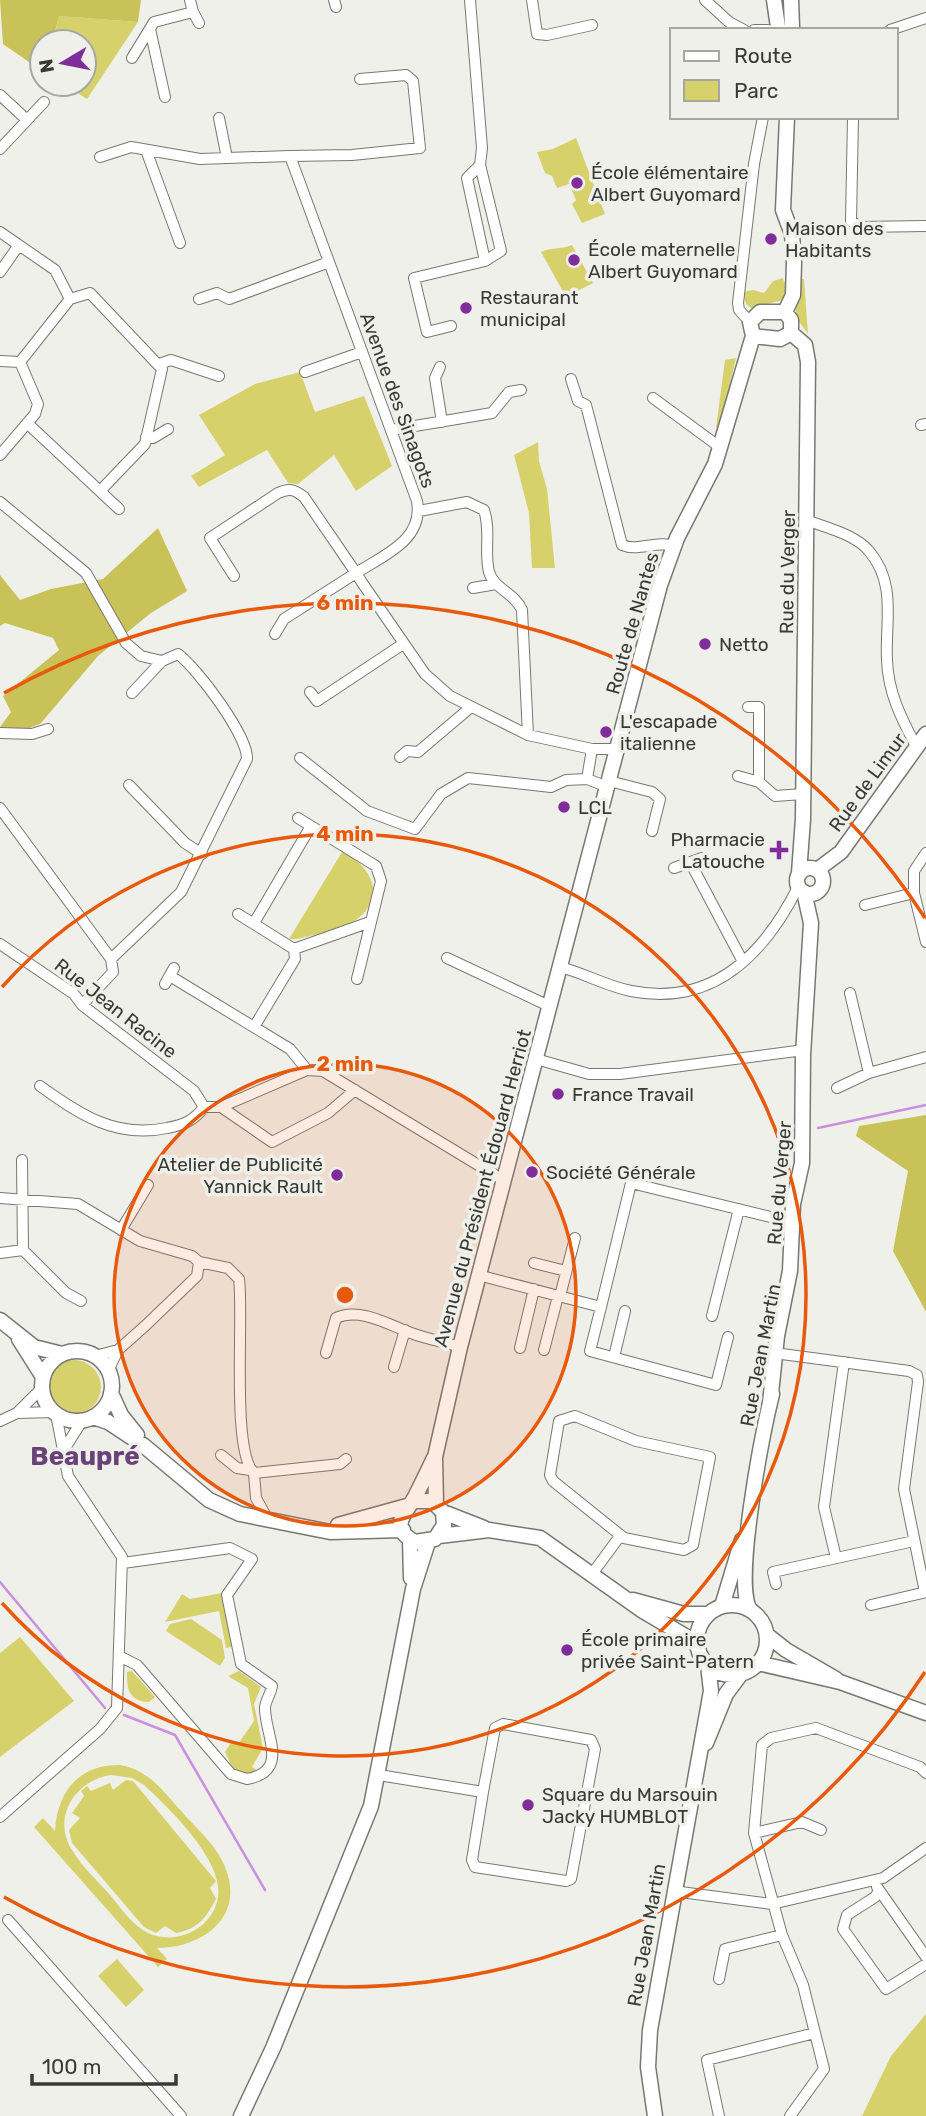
<svg xmlns="http://www.w3.org/2000/svg" width="926" height="2116" font-family="Rubik,sans-serif">
<style>
.green{fill:#d7d16c;fill-rule:evenodd}
.forest{fill:#c9c258}
.lines{fill:none;stroke-linecap:round;stroke-linejoin:round}
.stream{stroke:#c990e0;stroke-width:2.5}
.street-casing{stroke:#787873;stroke-width:12}
.secondary-casing{stroke:#787873;stroke-width:17}
.street{stroke:#fff;stroke-width:10}
.secondary{stroke:#fff;stroke-width:14}
.ring{fill:none;stroke:#e8590c;stroke-width:3.5}
.poi-dot{fill:#802d9c;stroke:#f0f0ea;stroke-width:2.5}
.labels{text-anchor:middle;stroke-width:7;stroke-linejoin:round;paint-order:stroke}
.poi-label{font-size:19px;fill:#393936;stroke:#f0f0ea;text-anchor:start}
.street-label{font-size:19px;fill:#393936;stroke:#f0f0ea}
.district-label{font-size:26px;font-weight:bold;fill:#6a427a;stroke:#f0f0ea}
.centre{fill:#e8590c;stroke:#f0f0ea;stroke-width:3.5}
.ring-label{font-size:21px;text-anchor:middle;font-weight:bold;fill:#e8590c;stroke:#f0f0ea;stroke-width:7;stroke-linejoin:round;paint-order:stroke}
</style>
<rect width="100%" height="100%" fill="#f0f0ea"/>
<!-- green -->
<path class="green" d="M59,16L138,22L87,99L63,84H84V42H52Z
M576,138L605,214L582,223L572,204L576,200L569,184L557,188L552,176L545,173L537,152L553,149Z
M572,245L593,283L566,297L541,252C551,247 560,250 572,245Z
M783,278L784,282L789,281L783,300L751,308L746,304L743,292L753,290L764,293L773,281Z
M800,279H804L808,334L795,316Z
M736,358L720,427L716,428L725,360Z
M300,372L315,412L364,396L392,466L356,491L334,455L298,484L288,483L267,450L199,487L191,476L225,455L199,415L255,384Z
M538,442L539,461L547,489L555,568H532L529,513L514,455Z
M342,852C371,865 388,897 356,920C341,931 316,934 297,939H289Z
M47 1387a27 27 0 1 1 54 0a27 27 0 1 1-54 0Z
M222,1593L234,1646L226,1648L219,1611L165,1622L182,1594L190,1599Z
M191,1619L222,1640L225,1658L220,1666L166,1631L170,1624Z
M20,1637L74,1701L0,1757V1653Z
M132,1671L155,1697L149,1702C128,1701 127,1689 127,1672Z
M239,1671L261,1687L254,1704L263,1748L252,1767L258,1771L250,1775L234,1771L225,1752L232,1741L238,1744L254,1721L248,1688L228,1676Z
M120,1765C149,1770 163,1791 182,1812C197,1829 217,1846 225,1867C246,1917 202,1948 157,1948L167,1959L158,1967L34,1827L43,1818L55,1831C57,1792 79,1764 120,1765ZM111,1775L132,1778L144,1785C169,1808 224,1861 218,1897C213,1929 176,1946 148,1933C132,1925 121,1908 110,1895C98,1881 82,1867 72,1850C51,1817 76,1780 111,1775Z
M126,1780L133,1781L216,1881L210,1888L216,1899C206,1918 198,1929 176,1933L165,1926L156,1933L144,1927L72,1843L69,1830L80,1818L72,1813L84,1796L81,1791L87,1786L91,1791L110,1783L113,1790Z
M117,1959L144,1990L126,2007L98,1976Z
M926,2014V2116H862L891,2056Z"/>
<!-- forest -->
<path class="forest" d="M0,0H141L138,22L59,16L52,42H42V71L3,44Z
M158,528L187,591L151,613L98,656L40,724L24,730L0,727L11,712L3,696L59,650L53,638L5,623L0,626V575L20,600L51,589L103,579Z
M926,1115V1312L893,1251L908,1171L856,1136L859,1126Z"/>
<g class="lines">
<!-- stream -->
<path class="stream" d="M818,1128L926,1105
M0,1582L105,1708
M124,1715L175,1735L265,1890"/>
<!-- street casing -->
<g class="street-casing">
<path id="street" d="M334,0L336,7
M532,0L537,34L547,35L592,25
M705,0L729,22L744,30
M193,12L199,23
M150,29L165,97
M754,30H768
M890,30L926,18
M132,58L154,22L193,12L190,0
M0,95L27,120
M853,117L851,221L860,227L926,226
M219,118L227,158L290,156L417,501C424,540 384,555 356,573L363,584L425,674L450,696L528,735L592,749H617
M0,149L44,102
M146,150L180,243
M290,156L352,155L420,148L413,81L406,75L360,79
M100,157L131,147L200,159L227,158
M480,165L501,251L485,261
M0,232L55,270L70,299L20,362L38,404L35,414L0,455
M0,272L19,245
M70,299L90,293L162,369L145,444L100,491
M199,299L217,293L229,299L329,262
M750,322L739,310L738,303L754,164L763,117
M451,326L427,332L414,278L485,261L467,178L480,165L482,148L470,0
M0,361L20,362
M159,364L171,360L219,376
M440,367L435,378L442,422
M305,372L362,352
M571,379L578,401L586,405L622,545C638,552 657,540 674,546
M653,398L721,448
M27,423L119,509
M921,425L926,424
M391,430L492,413L509,392L521,390
M146,437L153,438L168,429
M0,502L86,573L126,643L141,656L162,661
M419,511L467,502L484,510C491,530 484,553 489,572C494,589 515,593 522,610L528,735
M807,520C826,528 855,534 869,551C897,584 885,621 887,660C888,692 901,718 916,746
M234,576L210,538L278,493C289,488 294,489 304,497L356,573L284,619L275,634
M473,588L496,584
M310,692L317,701L403,644
M748,707H759V782
M0,733L32,734L48,729
M400,757L407,751L418,752L471,707
M300,758L367,811L415,829L441,794L468,778L551,787L566,780L587,779L608,787
M738,776L759,782L775,796L803,794
M587,779L592,749
M609,781L652,792L660,799L652,831
M129,785L185,843L202,854
M0,808L111,959
M298,818L371,863L376,866L381,881L357,979
M690,862L742,960
M674,868L702,858
M914,893V871L926,853
M865,905L914,893L926,942
M238,914L294,949
M254,923L311,826
M0,944L74,994L82,1005L194,1091L204,1107
M294,949L370,922
M447,958L549,1006
M560,967C584,973 606,986 631,991C712,1007 764,955 798,887
M170,976L290,1049L307,1070L323,1071L503,1180
M165,984L174,968
M850,993L869,1073
M82,1005L113,972L111,959L181,892L247,759C248,736 198,669 178,654L162,661L132,693
M254,1027L295,959L294,949
M536,1059L589,1074H620L804,1050
M40,1086C79,1114 116,1139 167,1128C183,1125 194,1121 204,1107
M837,1088L869,1073L926,1057
M204,1107H221L307,1070
M221,1107L272,1142L328,1113L355,1090
M22,1160L23,1250L66,1293L81,1301
M0,1198L78,1204L140,1241L192,1256L199,1262L197,1276L145,1326L118,1350L95,1356
M121,1230L148,1185
M0,1253L23,1250
M199,1262L228,1268L239,1279C244,1315 231,1451 254,1473
M534,1263L566,1271
M478,1275L601,1307L631,1183L791,1222
M560,1296L575,1238
M601,1307L590,1351L716,1385L728,1337
M712,1316L739,1209
M520,1348L534,1289
M544,1350L558,1296
M326,1353L336,1318C360,1307 389,1325 411,1333C427,1339 444,1342 460,1347
M782,1354L909,1371L917,1375L918,1382L904,1489L925,1592
M614,1357L625,1311
M394,1367L405,1330
M108,1371L118,1350
M17,1413L42,1388
M575,1416L636,1441L710,1457L693,1545L684,1550L624,1538L553,1481L550,1475L559,1421Z
M0,1421L17,1413L54,1412
M65,1448L82,1421
M221,1455L237,1468L250,1470
M268,1520L256,1498L254,1473L340,1464L346,1459
M836,1558L824,1507L844,1362
M592,1574L620,1536
M776,1584L773,1572L914,1541
M871,1605L926,1592
M121,1657L137,1665L231,1774L247,1779C291,1771 264,1734 265,1707C266,1700 271,1693 272,1686L241,1664L227,1595L252,1559L230,1548L123,1563
M379,1775L483,1792L472,1860L475,1867L566,1881L571,1879L595,1749L591,1740L503,1724L495,1728L483,1792
M0,1817L100,1729L117,1708L122,1557L68,1476L56,1414
M754,1833L802,1822L821,1830
M877,1887L926,1957
M673,1891L772,1904L883,1878L926,1848
M879,1891L875,1897L847,1915L843,1929L886,1989L926,1964
M8,1920L181,2116
M719,1979L725,1949L782,1935
M719,2116L707,2060L815,2033
M790,2116L824,2069L803,1985L782,1935L754,1833L762,1745L771,1738L816,1728L920,1767L926,1773"/>
</g>
<!-- secondary casing -->
<g class="secondary-casing">
<path id="secondary" d="M774,0L778,27
M791,0L792,27
M760,312H785L791,320V333L780,339L753,336L750,322Z
M785,312L793,295L794,263L792,234L783,210L787,117
M791,333L805,345L808,362L803,819L799,873
M797 881a13 13 0 1 1 26 0a13 13 0 1 1-26 0Z
M817,870L841,852L926,734
M0,1320L34,1347L62,1354
M19,1339L43,1377
M42 1386a35 35 0 1 1 70 0a35 35 0 1 1-70 0Z
M111,1393L121,1415L137,1435
M770,1403L777,1336L790,1271L793,1204L802,1163L803,1055L811,923L804,892
M93,1417L108,1422L143,1445L209,1500L240,1514L330,1532L403,1530
M413,1501H432L443,1512L444,1525L435,1539L415,1542C386,1526 408,1512 416,1495C422,1483 428,1471 434,1458
M436,1504L435,1457L460,1347L660,585L677,538L715,464L753,336
M443,1512L484,1528
M338,1525L407,1506
M439,1536L489,1530L540,1538L643,1611L697,1643
M410,1539L411,1578
M633,1600L684,1614H708
M697 1640a35 35 0 1 1 70 0a35 35 0 1 1-70 0Z
M722,1606L742,1540
M750,1610C733,1581 763,1431 772,1394
M767,1635L786,1650L836,1679
M758,1663L840,1682L926,1713
M706,1743L726,1694L741,1674
M241,2116L273,2048L371,1806L413,1589L428,1542
M655,2116L648,2067L650,2030L711,1691L708,1665"/>
</g>
<!-- street -->
<use href="#street" class="street"/>
<!-- secondary -->
<use href="#secondary" class="secondary"/>
</g>
<!-- distance rings -->
<circle cx="345" cy="1295" r="231" fill="#e8590c" fill-opacity=".12"/>
<g class="ring">
<circle cx="345" cy="1295" r="231"/>
<path d="M2 987A461 461 0 1 1 2 1603"/>
<path d="M925 1672A692 692 0 0 1 4 1897M4 693A692 692 0 0 1 925 918"/>
</g>
<!-- markers -->
<g class="poi-dot">
<circle cx="577" cy="183" r="7"/>
<circle cx="771" cy="239" r="7"/>
<circle cx="574" cy="260" r="7"/>
<circle cx="466" cy="308" r="7"/>
<circle cx="705" cy="644" r="7"/>
<circle cx="606" cy="732" r="7"/>
<circle cx="564" cy="807" r="7"/>
<path d="M775.5 839.5h7v7h7v7h-7v7h-7v-7h-7v-7h7z"/>
<circle cx="558" cy="1094" r="7"/>
<circle cx="532" cy="1172" r="7"/>
<circle cx="337" cy="1175" r="7"/>
<circle cx="567" cy="1650" r="7"/>
<circle cx="528" cy="1805" r="7"/>
</g>
<g class="labels">
<!-- poi labels -->
<g class="poi-label">
<text x="591" y="179">École élémentaire<tspan x="591" dy="22">Albert Guyomard</tspan></text>
<text x="785" y="235">Maison des<tspan x="785" dy="22">Habitants</tspan></text>
<text x="588" y="256">École maternelle<tspan x="588" dy="22">Albert Guyomard</tspan></text>
<text x="480" y="304">Restaurant<tspan x="480" dy="22">municipal</tspan></text>
<text x="719" y="651">Netto</text>
<text x="620" y="728">L'escapade<tspan x="620" dy="22">italienne</tspan></text>
<text x="578" y="814">LCL</text>
<text x="765" y="846" text-anchor="end">Pharmacie<tspan x="765" dy="22">Latouche</tspan></text>
<text x="572" y="1101">France Travail</text>
<text x="323" y="1171" text-anchor="end">Atelier de Publicité<tspan x="323" dy="22">Yannick Rault</tspan></text>
<text x="546" y="1179">Société Générale</text>
<text x="581" y="1646">École primaire<tspan x="581" dy="22">privée Saint-Patern</tspan></text>
<text x="542" y="1801">Square du Marsouin<tspan x="542" dy="22">Jacky HUMBLOT</tspan></text>
</g>
<!-- street labels -->
<g class="street-label">
<text transform="translate(398 400) rotate(70)" y="7">Avenue des Sinagots</text>
<text transform="translate(787 572) rotate(-89)" y="7">Rue du Verger</text>
<text transform="translate(632 623) rotate(-74)" y="7">Route de Nantes</text>
<text transform="translate(867 782) rotate(-54)" y="7">Rue de Limur</text>
<text transform="translate(116 1008) rotate(38)" y="7">Rue Jean Racine</text>
<text transform="translate(779 1183) rotate(-85)" y="7">Rue du Verger</text>
<text transform="translate(482 1188) rotate(-75)" y="7">Avenue du Président Édouard Herriot</text>
<text transform="translate(760 1355) rotate(-79)" y="7">Rue Jean Martin</text>
<text transform="translate(646 1935) rotate(-80)" y="7">Rue Jean Martin</text>
</g>
<!-- district labels -->
<g class="district-label">
<text x="85" y="1465">Beaupré</text>
</g>
</g>
<circle cx="345" cy="1295" r="10" class="centre"/>
<g class="ring-label">
<text x="345" y="610">6 min</text>
<text x="345" y="841">4 min</text>
<text x="345" y="1071">2 min</text>
</g>
<!-- legend -->
<rect x="670" y="28" width="228" height="91" fill="#f0f0ea" stroke="#a7a7a2" stroke-width="2"/>
<rect x="684" y="51" width="35" height="10" fill="#ffffff" stroke="#a7a7a2" stroke-width="2"/>
<text x="734" y="63" font-size="21" fill="#393936">Route</text>
<rect x="684" y="80" width="35" height="21" fill="#d7d16c" stroke="#a7a7a2" stroke-width="2"/>
<text x="734" y="98" font-size="21" fill="#393936">Parc</text>
<!-- north arrow -->
<g transform="translate(63 63) rotate(260)"><circle r="33" fill="#f0f0ea" stroke="#a7a7a2" stroke-width="2"/>
<path d="M0-5L12 26L0 18L-12 26Z" fill="#802d9c"/>
<text y="-10" font-size="19" font-weight="bold" text-anchor="middle" fill="#393936">N</text>
</g>
<!-- scale -->
<path d="M32 2074v10h144v-10" fill="none" stroke="#393936" stroke-width="3.5"/>
<text x="42" y="2074" font-size="21" fill="#393936" stroke="#f0f0ea" stroke-width="5" paint-order="stroke">100 m</text>
</svg>
